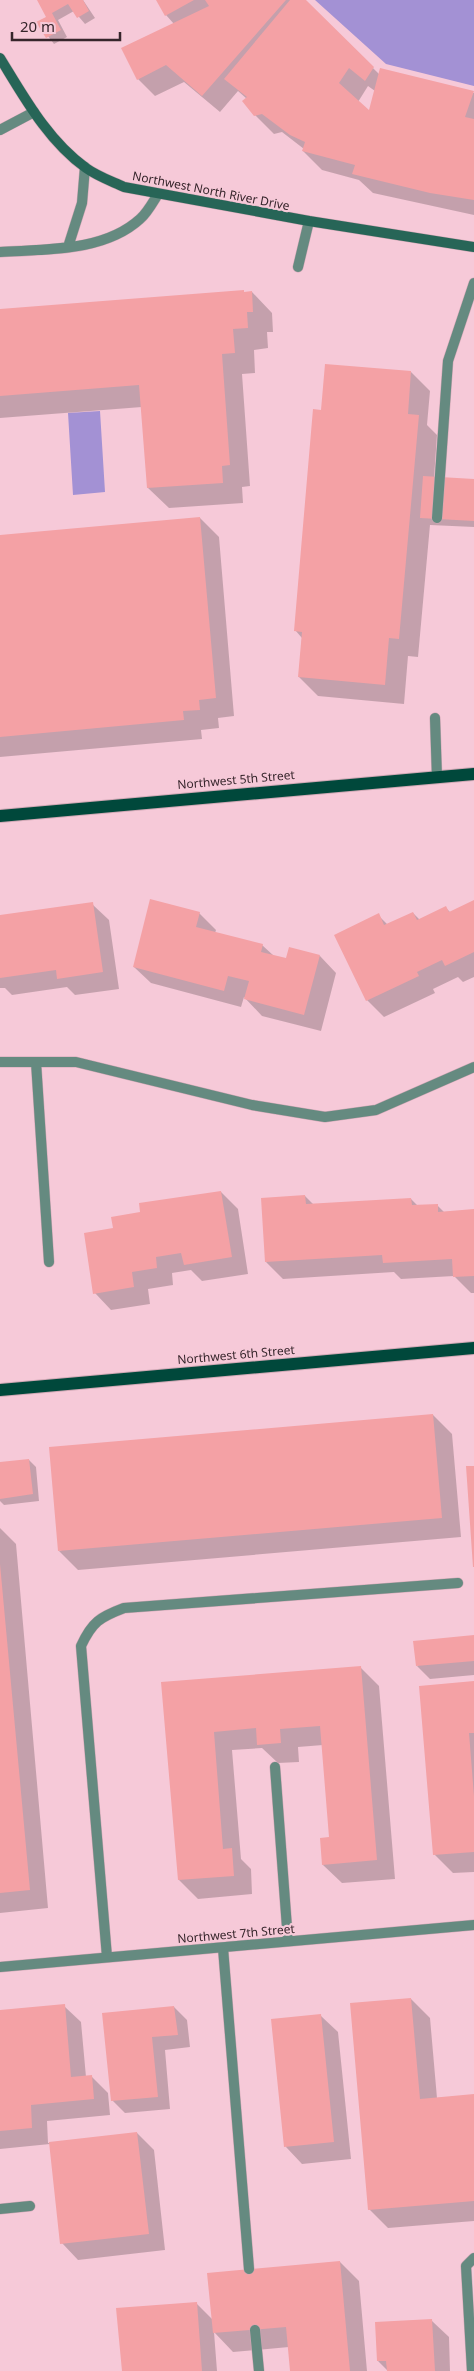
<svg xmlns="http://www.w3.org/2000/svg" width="474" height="2371" font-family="'Noto Sans',sans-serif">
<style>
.water{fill:#a391d4}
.shadow{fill:#0003;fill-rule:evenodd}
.building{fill:#f4a1a5}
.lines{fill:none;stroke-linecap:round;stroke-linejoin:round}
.lane-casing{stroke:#d0a8b5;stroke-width:11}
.street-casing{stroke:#d0a8b5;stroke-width:11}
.secondary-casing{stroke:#d0a8b5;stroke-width:11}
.primary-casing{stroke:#d0a8b5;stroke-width:14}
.lane{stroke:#658a80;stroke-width:10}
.street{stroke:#658a80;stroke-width:10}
.secondary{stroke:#276557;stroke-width:10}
.primary{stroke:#00483b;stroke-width:12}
.labels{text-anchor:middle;stroke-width:4.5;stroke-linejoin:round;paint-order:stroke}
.street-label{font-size:12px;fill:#36252b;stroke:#f6c9d8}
</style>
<rect width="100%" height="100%" fill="#f6c9d8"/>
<!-- water -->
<path class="water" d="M315,0H474V86L386,64Z
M100,411L105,492L73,495L68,413Z"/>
<!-- shadow -->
<path class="shadow" d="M38,0H83L95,18L85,24L74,11L58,20L67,37L54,44L38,23L48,17Z
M157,0H304L379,74L381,70L474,93V215L373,193L359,180L322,170L303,151L304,149L282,132L274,134L255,115L247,99L238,91L220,112L184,82L155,96L138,79L174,24L166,15ZM368,86L375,91L370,113L358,102Z
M252,292L272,313L273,332H267L268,348L254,350L255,373L242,374L250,486L242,487L243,503L169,508L148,488L142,407L0,418V310Z
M411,372L430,391L427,425L437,435L434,478L474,480V527L430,525L418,657L408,656L404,704L318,696L299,677L302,638L295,630L322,411Z
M200,518L219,537L234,716L218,718L219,728L201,730L202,739L0,757V536Z
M474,902V977L463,982L458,977L433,989L435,993L384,1017L367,1000L378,915L388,925L413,913L420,920L446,908L451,913Z
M92,904L109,920L119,989L75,995L67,987L12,995L5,988H0V916Z
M199,913L216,930L215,933L262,945L274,956L287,960L320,956L336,973L321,1031L262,1016L244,997L241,1007L151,983L134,967Z
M221,1192L238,1209L248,1274L202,1281L191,1270L172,1273L173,1285L148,1289L150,1304L111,1310L95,1293L114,1229L142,1213Z
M305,1196L314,1205L411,1199L418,1206L437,1205L444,1212L474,1211V1293H471L454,1276L401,1279L394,1272L283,1279L266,1262Z
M433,1415L452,1434L461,1537L78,1570L59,1551Z
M29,1460L36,1467L39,1501L4,1505L0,1501V1463Z
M0,1528L16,1544L48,1908L0,1913Z
M474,1636V1675L430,1679L417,1666Z
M360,1667L379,1686L395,1879L342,1883L323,1865L331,1838L323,1745L298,1747L299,1762L278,1763L262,1748L232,1750L241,1859L251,1869L252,1894L198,1899L179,1880L163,1683Z
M474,1683V1872L453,1873L434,1854Z
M411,1999L430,2018L437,2098L474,2095V2221L388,2228L369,2209Z
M64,2006L81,2022L86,2077L91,2076L108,2093L110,2115L47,2121L48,2143L137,2133L154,2150L165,2250L78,2260L62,2243L50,2144L0,2149V2011Z
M174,2007L187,2020L190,2047L165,2050L170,2109L125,2113L112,2100L103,2014Z
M321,2016L338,2032L351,2159L302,2164L286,2147Z
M340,2262L359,2281L367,2371H292L289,2347L233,2352L214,2332L217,2371H123L196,2303L213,2320Z
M432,2321L449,2337L450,2371H388L378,2361Z"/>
<!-- building -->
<path class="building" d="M37,0H83L89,11L77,18L68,4L52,13L61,30L46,38L36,22L46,17Z
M156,0H194L165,16Z
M205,0H286L202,96L166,65L137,80L121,48L209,6Z
M290,0H306L374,67L365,81L349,68L339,83L369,110L380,68L474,91L465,117L474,119V200L430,193L352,174L355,165L302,151L305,142L290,135L262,114L254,116L242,101L247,97L224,79Z
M244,290V292L252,291L253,312H247L248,328L233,329L235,353L222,354L230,465L222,466L223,483L147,488L139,385L0,396V309Z
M325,364L411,371L408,414L419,415L399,639L389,638L385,685L298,677L302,632L294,631L313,409L321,410Z
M423,476L474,479V521L420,518Z
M200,517L216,698L199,700L200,710L183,711L184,720L0,737V535Z
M150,899L200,912L196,927L263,944L261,952L286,958L289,947L320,955L304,1015L244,999L249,981L228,976L224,991L133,967Z
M474,900V952L445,966L442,960L417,972L419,976L366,1001L334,935L379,913L384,925L413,912L417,920L446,906L449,912Z
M93,902L103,972L57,979L56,970L0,978V915Z
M221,1191L232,1257L184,1265L181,1253L156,1257L157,1268L132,1272L134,1287L93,1294L84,1233L113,1228L111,1217L140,1212L139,1203Z
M305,1195L306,1204L411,1198L412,1205L438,1204V1212L474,1209V1276L453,1277L452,1259L383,1263L382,1255L265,1262L261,1198Z
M433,1414L442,1518L58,1551L49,1447Z
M29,1459L33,1494L0,1499V1462Z
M466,1466H474V1567H473Z
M0,1564L30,1890L0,1893Z
M474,1635V1661L416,1666L413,1641Z
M361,1666L377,1860L322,1865L320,1838L329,1837L320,1726L280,1729L281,1743L257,1745L256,1728L214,1732L223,1849L232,1848L234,1876L178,1880L161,1682Z
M474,1681V1733H469L474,1796V1852L433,1855L419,1686Z
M411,1998L420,2099L474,2094V2201L368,2210L350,2003Z
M65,2004L71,2077L92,2075L94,2099L31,2105L32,2128L0,2131V2010Z
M174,2006L178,2035L152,2037L158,2097L111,2101L102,2013Z
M321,2014L334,2142L284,2147L271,2019Z
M137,2132L149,2234L60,2244L49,2142Z
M340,2261L350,2371H290L286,2327L213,2333L207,2273Z
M197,2302L202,2371H122L116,2308Z
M432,2319L435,2371H387L386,2361H377L375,2322Z"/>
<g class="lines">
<!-- lane casing -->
<g class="lane-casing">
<path id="lane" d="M298,267L309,221
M437,518L448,361L474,283
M435,718L437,778
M0,1062H76L252,1105L325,1117L376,1110L474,1067
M36,1062L49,1262
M275,1767L288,1941
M223,1948L249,2269
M107,1957L81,1646C92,1622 100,1617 124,1608L458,1583
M0,2209L30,2206
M255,2330L259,2371
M472,2371L466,2266L474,2258"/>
</g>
<!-- street casing -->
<g class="street-casing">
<path id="street" d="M0,130L34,112
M68,247L82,203L85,167
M0,252C45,249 104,252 140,219C147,213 153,202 158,194
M0,1967L474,1925"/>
</g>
<!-- secondary casing -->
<g class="secondary-casing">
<path id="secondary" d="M0,58C24,97 48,141 86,168C97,176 111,181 124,187L309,221L474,247"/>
</g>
<!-- primary casing -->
<g class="primary-casing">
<path id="primary" d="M0,816L474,774
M0,1390L474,1348"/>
</g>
<!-- lane -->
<use href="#lane" class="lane"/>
<!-- street -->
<use href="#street" class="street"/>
<!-- secondary -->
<use href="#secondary" class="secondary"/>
<!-- primary -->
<use href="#primary" class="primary"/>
</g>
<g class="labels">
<!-- street labels -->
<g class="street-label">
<text transform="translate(211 191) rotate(11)" y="4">Northwest North River Drive</text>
<text transform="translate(236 780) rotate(-5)" y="4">Northwest 5th Street</text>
<text transform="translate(236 1355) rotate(-5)" y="4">Northwest 6th Street</text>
<text transform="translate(236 1934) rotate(-5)" y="4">Northwest 7th Street</text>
</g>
</g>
<!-- scale -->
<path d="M12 32v8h108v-8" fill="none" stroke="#36252b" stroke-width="2.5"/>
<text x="20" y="32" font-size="15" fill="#36252b" stroke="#f6c9d8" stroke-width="4" paint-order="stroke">20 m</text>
</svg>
